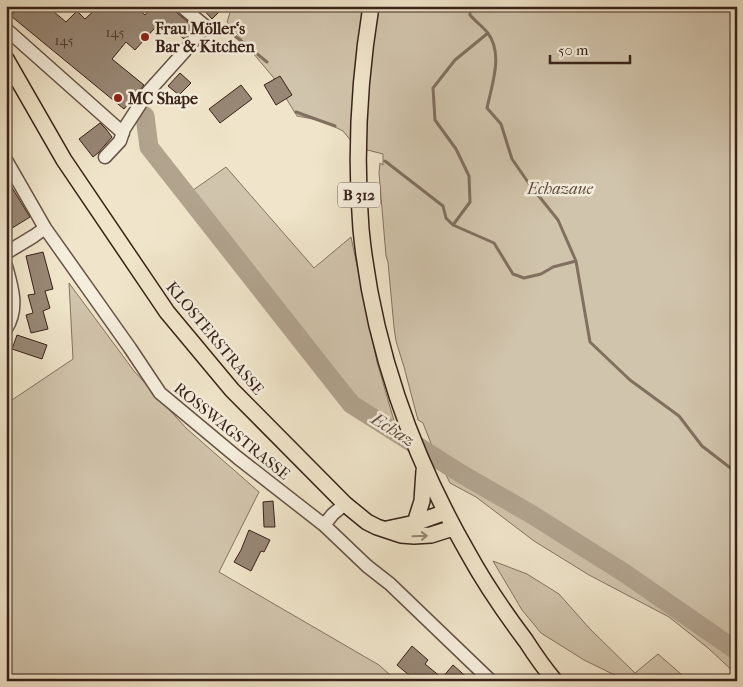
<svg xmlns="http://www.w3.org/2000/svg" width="743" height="687" font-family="'IM FELL French Canon',serif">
<rect width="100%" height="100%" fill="#f0e5ca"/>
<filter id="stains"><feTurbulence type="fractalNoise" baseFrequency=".004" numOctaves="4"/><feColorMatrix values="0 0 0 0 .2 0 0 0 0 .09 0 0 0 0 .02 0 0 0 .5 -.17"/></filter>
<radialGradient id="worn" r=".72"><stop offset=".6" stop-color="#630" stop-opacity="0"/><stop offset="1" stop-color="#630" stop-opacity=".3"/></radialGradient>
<path fill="#d1c4ac" stroke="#847362" d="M 232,6 L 737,6 L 737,675 L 708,648 L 669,617 L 589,575 L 534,541 L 476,497 L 450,483 L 432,446 L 423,423 L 418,420 L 404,367 L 396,341 L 394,327 L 388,262 L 386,256 L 379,173 L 380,163 L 383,165 L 383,154 L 356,147 L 343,131 L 323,121 L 297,116 L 273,77 L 227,22 Z
M 226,167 L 314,268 L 351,237 L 377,362 L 395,424 L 367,409 L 189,193 Z
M 69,283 L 134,371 L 186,428 L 259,492 L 219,572 L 379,665 L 397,681 L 6,681 L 6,404 L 73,359 Z
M 493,561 L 527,574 L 559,594 L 591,630 L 635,673 L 658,654 L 689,681 L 627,681 L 584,660 L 541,633 L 522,610 Z"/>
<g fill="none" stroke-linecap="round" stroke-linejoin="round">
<path stroke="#816f5f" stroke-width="3" d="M 470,6 L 470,15 C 475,21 482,26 487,32 C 504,53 492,84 487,108 L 501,124 L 512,159 L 530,185 L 558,220 L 576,261 L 590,342 L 630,380 L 679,416 L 702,446 L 737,473
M 235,36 L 267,62
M 296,112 L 335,126
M 385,161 L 443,206 L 446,218 L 453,225 L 494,243 L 513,274 L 524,278 L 541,274 L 553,267 L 576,261
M 453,225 L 470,202 L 469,176 L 456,149 L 435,120 L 433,88 L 455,60 L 488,33"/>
<path stroke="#b1a38e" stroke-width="19" d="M 145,116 L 149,147 L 351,404 L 463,475 L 531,514 L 626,574 L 737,651"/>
</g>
<path fill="#988775" stroke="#382219" d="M 19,6 L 47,6 L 66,22 L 77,11 L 85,19 L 99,6 L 135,6 L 145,15 L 152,6 L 161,6 L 169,12 L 173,9 L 176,12 L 194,27 L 184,39 L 162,20 L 135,50 L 126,42 L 112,59 L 144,85 L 124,109 L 11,16 Z
M 200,6 L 214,6 L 219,12 L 212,19 Z
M 180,73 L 191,83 L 179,95 L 168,86 Z
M 280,76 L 292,95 L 276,105 L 264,85 Z
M 241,85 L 252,99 L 220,123 L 209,109 Z
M 100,123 L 106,129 L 112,137 L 98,153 L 93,157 L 79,139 Z
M 6,178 L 30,217 L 9,230 L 6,225 Z
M 43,252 L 53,289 L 45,291 L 50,308 L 43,311 L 48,329 L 31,333 L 26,315 L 33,313 L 28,295 L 35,294 L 26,256 Z
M 17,335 L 47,345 L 42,359 L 12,349 Z
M 273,501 L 275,527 L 264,527 L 263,502 Z
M 249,530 L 270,540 L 264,552 L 261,551 L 251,571 L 234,562 L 241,550 Z
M 412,646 L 428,660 L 425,664 L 442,678 L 453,665 L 471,681 L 416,681 L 397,665 Z"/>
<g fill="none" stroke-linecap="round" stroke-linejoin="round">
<defs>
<path id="minor" d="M 6,29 L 123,133
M 105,157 L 120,141 L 124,129 L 148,92 L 184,52 L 205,26 L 181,6
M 6,160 L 45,228 L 130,348 L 160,393 L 238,458 L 324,525 L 367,566 L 390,584 L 491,681
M 6,253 L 34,236 L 45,228
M 6,266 C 12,287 19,309 6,329
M 324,525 L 333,514 L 345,504"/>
<path id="major" d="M 371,6 C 359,80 355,155 361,229 C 372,343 411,454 468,553 C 485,584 505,613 526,641 C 535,655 544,668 555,681
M 6,59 L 64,160 L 167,312 L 232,390 L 345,504 L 367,522 L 377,527 L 401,535 L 414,536 L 431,535 L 453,528
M 415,523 L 422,501 L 424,471
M 387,529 L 415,523 L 446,512"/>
</defs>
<use href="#minor" stroke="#665345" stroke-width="15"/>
<use href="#major" stroke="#382219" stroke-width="18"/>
<use href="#minor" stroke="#f5eedd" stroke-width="12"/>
<use href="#major" stroke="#f0e5ca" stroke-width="15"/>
</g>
<defs><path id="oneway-shaft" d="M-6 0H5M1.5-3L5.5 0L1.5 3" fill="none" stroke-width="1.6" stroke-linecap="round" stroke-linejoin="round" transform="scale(1.25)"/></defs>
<use stroke="#948472" href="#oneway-shaft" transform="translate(420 536) rotate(-2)"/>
<g fill="#8f2418" stroke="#f5eedd" stroke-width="2">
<circle cx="145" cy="37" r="5"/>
<circle cx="118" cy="98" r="5"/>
</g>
<g text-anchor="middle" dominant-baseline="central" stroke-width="5" stroke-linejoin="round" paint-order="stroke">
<g font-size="14" fill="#503b30">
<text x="115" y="32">145</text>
<text x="64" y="40">145</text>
</g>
<rect fill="#f5eedd" stroke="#715f54" stroke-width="1" x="338" y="182.5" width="42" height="25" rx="4"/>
<g font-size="15" font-weight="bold" fill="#382219">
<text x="359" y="195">B 312</text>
</g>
<g font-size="16" font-weight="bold" fill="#382219" stroke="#f5eedd" text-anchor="start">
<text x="155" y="28">Frau Möller‘s<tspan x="155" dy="18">Bar &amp; Kitchen</tspan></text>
<text x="128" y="98">MC Shape</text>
</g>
<g font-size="16" font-style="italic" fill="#5e4a3e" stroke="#f5eedd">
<text x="560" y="188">Echazaue</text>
</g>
<g font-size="16" fill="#382219" stroke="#f5eedd">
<text transform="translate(215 338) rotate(50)">KLOSTERSTRASSE</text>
<text transform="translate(232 431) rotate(39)">ROSSWAGSTRASSE</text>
</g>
<g font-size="18" font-style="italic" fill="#624f42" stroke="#f5eedd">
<text transform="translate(393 430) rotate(32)">Echaz</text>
</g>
</g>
<rect width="743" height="687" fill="none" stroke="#f0e5ca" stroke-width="25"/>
<rect x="8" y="8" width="728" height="672" fill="none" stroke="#382219" stroke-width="2.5"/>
<rect x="12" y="12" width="718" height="662" fill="none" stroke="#382219"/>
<path d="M550 55v8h80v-8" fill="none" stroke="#382219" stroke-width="2.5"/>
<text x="558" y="55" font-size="15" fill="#382219" stroke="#f5eedd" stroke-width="4" paint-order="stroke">50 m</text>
<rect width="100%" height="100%" filter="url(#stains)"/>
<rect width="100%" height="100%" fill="url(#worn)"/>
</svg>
